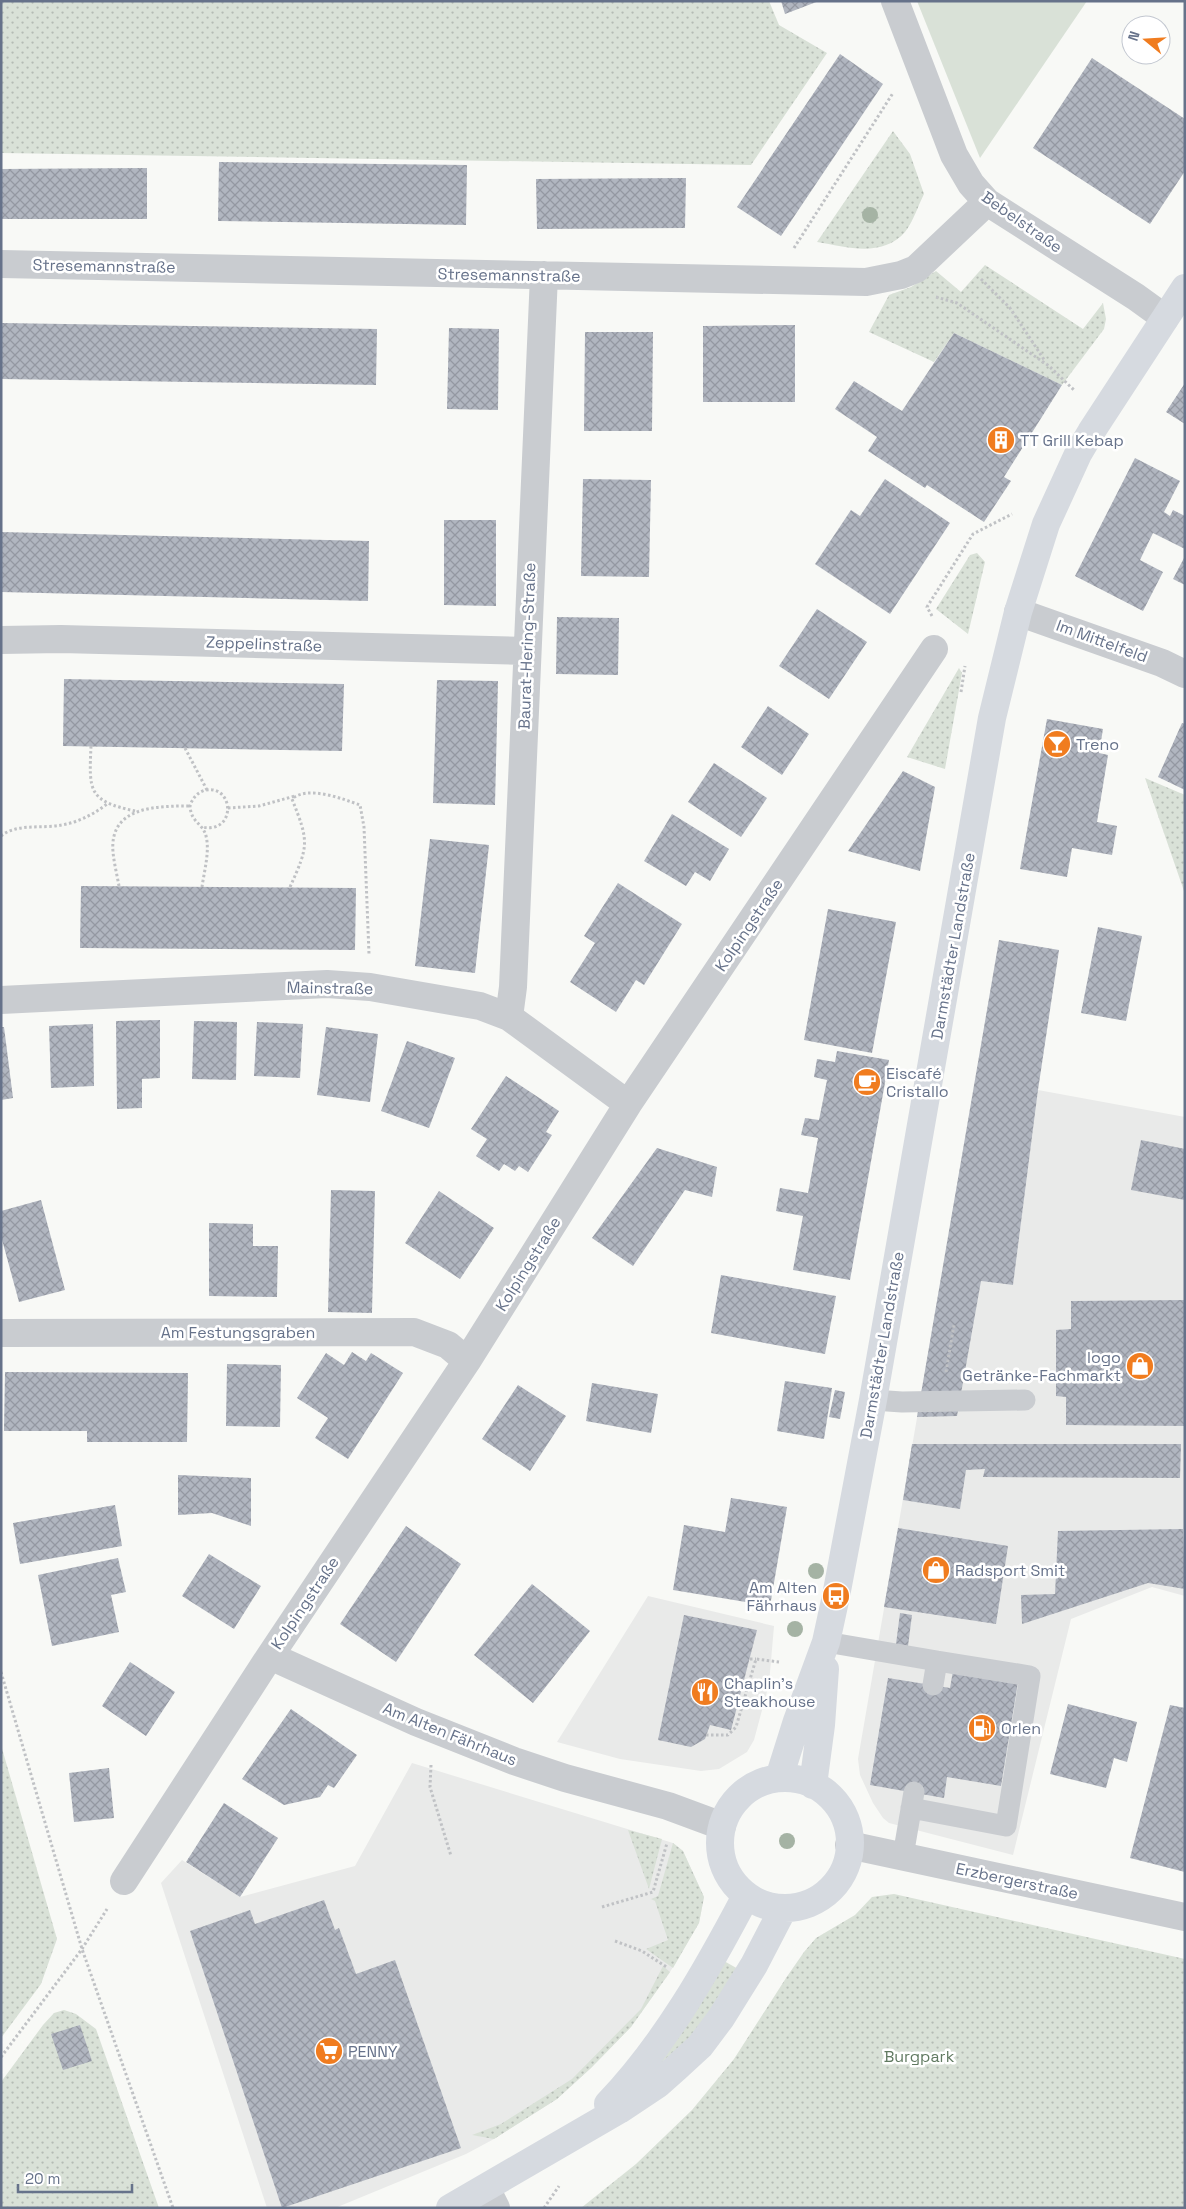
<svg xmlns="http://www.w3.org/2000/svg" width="1186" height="2209" font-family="'Space Grotesk',sans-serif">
<defs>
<pattern id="green-dots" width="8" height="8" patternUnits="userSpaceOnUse" patternTransform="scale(1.25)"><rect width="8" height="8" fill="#d9e1d7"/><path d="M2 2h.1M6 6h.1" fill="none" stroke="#b4bbb4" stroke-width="1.8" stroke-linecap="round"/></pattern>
<pattern id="building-cross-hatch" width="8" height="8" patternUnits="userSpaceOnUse" patternTransform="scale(1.25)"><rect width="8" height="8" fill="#b1b6c0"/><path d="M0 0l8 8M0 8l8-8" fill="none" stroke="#9498a2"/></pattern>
</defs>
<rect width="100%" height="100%" fill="#f8f9f6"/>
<path fill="#e9eae9" d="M 1038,1090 L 1185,1117 L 1185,1596 L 1152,1587 L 1071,1619 L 1013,1855 L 889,1823 L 883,1818 L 873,1803 L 860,1775 L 858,1759 L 941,1279 L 981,1281 L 1013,1285 Z
M 648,1596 L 774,1626 L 769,1684 L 754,1740 L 747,1752 L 719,1769 L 701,1771 L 620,1759 L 557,1742 Z
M 412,1763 L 673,1843 L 683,1851 L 704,1897 L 699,1923 L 670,1972 L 631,2027 L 591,2068 L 557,2099 L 494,2139 L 466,2154 L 335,2208 L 267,2208 L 161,1883 L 182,1860 L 240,1897 L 355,1866 Z"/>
<path fill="url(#green-dots)" d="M 1,1 L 769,1 L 779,25 L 827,53 L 751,165 L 1,153 Z
M 893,131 L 910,154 L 924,194 C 918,206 913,222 905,232 C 882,258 847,247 817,242 Z
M 985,265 L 1083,329 L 1103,303 L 1106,319 L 1104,329 L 1062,385 L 954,333 L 934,362 L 869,332 L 889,295 L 911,287 L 936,271 L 961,292 Z
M 977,553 L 985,562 L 968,634 L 936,609 L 970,555 Z
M 959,668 L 962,673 L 945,769 L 907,757 Z
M 1145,778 L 1185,795 L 1185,894 Z
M 1,1745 L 57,1939 L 41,1984 L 1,2038 Z
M 628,1830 L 662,1839 L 649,1889 Z
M 673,1843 L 683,1851 L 704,1897 L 699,1923 L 673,1968 L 646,1949 L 668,1940 L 655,1901 L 651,1899 L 658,1896 Z
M 894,1894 L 1185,1959 L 1185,2208 L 581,2208 L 636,2164 L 692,2110 L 734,2059 L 786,1978 L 804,1952 L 816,1938 L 855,1915 L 872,1897 Z
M 724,1961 L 740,1970 L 699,2030 L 653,2070 Z
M 663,1966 L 670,1972 L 631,2027 L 591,2068 L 557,2099 L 494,2139 L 472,2135 L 501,2124 L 572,2079 L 641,2009 Z
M 64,2010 L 76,2014 L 96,2029 L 159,2208 L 1,2208 L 1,2082 L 43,2025 L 54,2013 Z"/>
<path fill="#d9e1d7" d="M 917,1 L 1087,1 L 980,158 Z"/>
<path fill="url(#building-cross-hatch)" d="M 781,1 L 819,1 L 785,14 Z
M 840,54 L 883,84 L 781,236 L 737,207 Z
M 1092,58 L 1185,119 L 1185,171 L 1150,224 L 1033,148 Z
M 219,162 L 467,165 L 466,225 L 218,221 Z
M 147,168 L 147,219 L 1,219 L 1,169 Z
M 686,178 L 685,228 L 537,229 L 536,179 Z
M 2,323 L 377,329 L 376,385 L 1,379 Z
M 795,325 L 795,402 L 703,402 L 703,326 Z
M 449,328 L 499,329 L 498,410 L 447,409 Z
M 585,332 L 653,332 L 652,431 L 584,431 Z
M 954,333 L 1062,385 L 1004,477 L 1011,481 L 984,522 L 927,485 L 925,488 L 868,451 L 877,437 L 835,409 L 854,381 L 902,411 Z
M 1185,383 L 1185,424 L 1166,412 Z
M 1135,458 L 1180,481 L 1164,512 L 1170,516 L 1173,510 L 1185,516 L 1185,549 L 1153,533 L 1140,560 L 1163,572 L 1143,611 L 1075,576 Z
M 583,479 L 651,480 L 649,577 L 581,576 Z
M 885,479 L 950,523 L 890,614 L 815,564 L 851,510 L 860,516 Z
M 444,520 L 496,520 L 496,606 L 444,605 Z
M 1,532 L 369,541 L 368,601 L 1,592 Z
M 1185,556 L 1185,585 L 1173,579 Z
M 817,609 L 867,642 L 829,699 L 779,666 Z
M 557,617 L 619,618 L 618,675 L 556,674 Z
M 64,679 L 344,684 L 342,751 L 63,746 Z
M 437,680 L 498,681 L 495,805 L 433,803 Z
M 768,706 L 809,734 L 782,775 L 741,747 Z
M 1047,719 L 1103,729 L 1099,753 L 1108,755 L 1097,822 L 1117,826 L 1112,855 L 1072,848 L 1067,877 L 1020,869 Z
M 1182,723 L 1185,724 L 1185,790 L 1158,777 Z
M 714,763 L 767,798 L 741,837 L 688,802 Z
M 903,771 L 935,787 L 920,871 L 848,851 Z
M 672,814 L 729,849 L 710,881 L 695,872 L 686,886 L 644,861 Z
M 430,839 L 489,845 L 475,973 L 415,966 Z
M 618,883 L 682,924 L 644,985 L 636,980 L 616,1012 L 570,982 L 595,943 L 584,936 Z
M 81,886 L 356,888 L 355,950 L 80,948 Z
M 828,909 L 896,922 L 872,1053 L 804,1040 Z
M 1098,927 L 1142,936 L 1126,1021 L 1081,1013 Z
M 999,940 L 1059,950 L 1038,1090 L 1013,1285 L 981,1281 L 957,1416 L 917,1417 Z
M 160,1020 L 160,1078 L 142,1079 L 142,1108 L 117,1109 L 116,1021 Z
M 194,1021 L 237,1022 L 236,1080 L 192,1079 Z
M 257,1022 L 303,1024 L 300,1078 L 254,1076 Z
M 93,1024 L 94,1086 L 51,1088 L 49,1026 Z
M 1,1027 L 4,1027 L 13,1098 L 1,1100 Z
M 326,1027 L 378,1034 L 370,1102 L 317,1095 Z
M 407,1041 L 455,1058 L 429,1128 L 381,1111 Z
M 837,1051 L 889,1060 L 850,1280 L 793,1270 L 803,1216 L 776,1211 L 780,1188 L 808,1193 L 818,1138 L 801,1135 L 805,1118 L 819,1120 L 827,1080 L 814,1077 L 817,1059 L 835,1062 Z
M 506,1076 L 559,1111 L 546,1132 L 552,1135 L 528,1172 L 519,1166 L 515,1171 L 504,1164 L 499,1171 L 476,1156 L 487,1139 L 471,1129 Z
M 1141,1140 L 1185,1149 L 1185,1200 L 1131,1190 Z
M 657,1148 L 717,1167 L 712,1197 L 685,1190 L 633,1266 L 592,1238 Z
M 331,1190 L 375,1191 L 372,1313 L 328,1312 Z
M 439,1191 L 494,1228 L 460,1279 L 405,1243 Z
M 41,1200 L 65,1290 L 19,1302 L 1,1236 L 1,1211 Z
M 209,1223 L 253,1224 L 253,1246 L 278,1246 L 277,1297 L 209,1296 Z
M 721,1275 L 836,1296 L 825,1354 L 711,1333 Z
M 1185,1300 L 1185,1426 L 1066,1425 L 1066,1397 L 1056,1396 L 1056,1330 L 1071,1329 L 1071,1301 Z
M 352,1352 L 366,1361 L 371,1353 L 403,1373 L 348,1459 L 315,1438 L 328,1418 L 297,1398 L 326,1353 L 344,1365 Z
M 227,1364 L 281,1365 L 280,1427 L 226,1426 Z
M 5,1372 L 188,1373 L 187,1442 L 87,1442 L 87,1431 L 4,1431 Z
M 785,1381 L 832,1388 L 824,1439 L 777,1431 Z
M 592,1383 L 658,1394 L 651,1433 L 586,1421 Z
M 518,1385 L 566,1416 L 530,1471 L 482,1439 Z
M 835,1390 L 845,1392 L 840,1419 L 829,1417 Z
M 912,1444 L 1181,1444 L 1180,1478 L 983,1477 L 985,1469 L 966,1470 L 960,1509 L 903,1500 Z
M 178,1475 L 251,1478 L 251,1526 L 212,1513 L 178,1515 Z
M 731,1498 L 787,1507 L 770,1606 L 673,1590 L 684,1525 L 725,1532 Z
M 115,1505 L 122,1546 L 20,1564 L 13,1523 Z
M 406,1526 L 461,1564 L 396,1662 L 340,1624 Z
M 898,1528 L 1008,1546 L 996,1624 L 884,1607 Z
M 1183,1529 L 1185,1589 L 1148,1583 L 1022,1624 L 1021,1595 L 1055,1594 L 1058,1531 Z
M 209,1554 L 261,1586 L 234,1629 L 182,1596 Z
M 118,1558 L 126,1592 L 111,1595 L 119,1632 L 52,1646 L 38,1575 Z
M 532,1584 L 590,1631 L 533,1703 L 474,1655 Z
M 900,1613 L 912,1615 L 908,1646 L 896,1644 Z
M 684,1615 L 757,1630 L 731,1730 L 710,1725 L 705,1739 L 691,1747 L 658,1740 Z
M 130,1662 L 175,1692 L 146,1736 L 102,1706 Z
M 953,1671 L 1018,1682 L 1001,1786 L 947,1777 L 944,1798 L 870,1785 L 888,1678 L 950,1688 Z
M 1068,1704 L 1137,1722 L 1127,1762 L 1114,1758 L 1106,1788 L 1050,1774 Z
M 1170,1705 L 1185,1708 L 1185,1872 L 1130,1858 Z
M 291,1709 L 357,1755 L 334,1788 L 328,1785 L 320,1797 L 284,1805 L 242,1779 Z
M 109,1768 L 114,1818 L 74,1822 L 69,1773 Z
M 224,1803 L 278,1838 L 240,1897 L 186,1862 Z
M 324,1900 L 335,1930 L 339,1928 L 356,1974 L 395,1960 L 461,2148 L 282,2208 L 190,1931 L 250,1910 L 255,1924 Z
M 80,2025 L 92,2061 L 63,2070 L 51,2034 Z"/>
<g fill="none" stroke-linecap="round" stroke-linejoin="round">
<path stroke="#c0c2c5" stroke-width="3" stroke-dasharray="2.5 2.5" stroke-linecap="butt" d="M 794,248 L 893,93
M 981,279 L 1010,308 L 1045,361
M 936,297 L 957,303 L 1049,366 L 1075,391
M 932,616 L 927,607 L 973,534 L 1012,514
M 961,692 L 965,666
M 91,746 C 89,791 88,801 135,811
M 185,748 L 207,790
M 228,808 L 259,806 L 295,796
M 1,836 C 17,823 42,829 62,825 C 79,822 94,814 107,804
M 119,886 C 117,875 114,863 113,852 C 109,806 157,806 190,806
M 202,887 C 204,872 210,851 206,836 C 203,823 191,823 190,806 C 192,799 197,792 206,790 C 234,785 237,834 202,827
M 290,887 C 309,845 309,842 292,799 C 308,785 343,799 360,805 L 364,827 L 369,954
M 946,1372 L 954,1325
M 750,1659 L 756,1659
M 1,1672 L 82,1949 L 173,2208
M 706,1735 L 728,1735 L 736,1727 L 756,1659 L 779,1662
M 431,1765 L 430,1787 L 451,1856
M 602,1907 L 653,1892 L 667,1843
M 615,1941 L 642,1951 L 668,1968
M 1,2057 L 82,1949 L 107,1909
M 544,2208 L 559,2186"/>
<path stroke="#c9ccd0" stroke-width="21" d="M 873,1400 L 902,1402 L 1025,1400
M 826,1642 L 937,1661 L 933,1685
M 911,1808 L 1006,1826 L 1030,1676 L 937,1661
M 903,1856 L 914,1792"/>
<path stroke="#c9ccd0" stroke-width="28" d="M 895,1 L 954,155 L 971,184 L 987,202 L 1136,297 L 1165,318
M 1,264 L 866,282 L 901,275 L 916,269 L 987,202
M 1018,612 L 1162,663 L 1185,674
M 1,640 L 61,639 L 527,651
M 1,1000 L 327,984 L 370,987 L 480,1006 L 509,1017 L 628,1104
M 509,1017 L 513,987 L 544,275
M 1,1333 L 414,1332 L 448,1345 L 467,1361
M 270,1656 L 416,1722 L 514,1761 L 565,1778 L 668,1806 L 722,1826
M 849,1845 L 1185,1917
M 124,1881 L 270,1656 L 467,1361 L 628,1104 L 934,649
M 486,2188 L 496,2208"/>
<path stroke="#d6dae0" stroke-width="28" d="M 779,1778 L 797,1721 L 826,1642 L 836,1596 L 873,1400 L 992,718 L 1018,612 L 1046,524 L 1078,454 L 1091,432 L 1185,288
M720 1843a65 65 0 1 1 130 0a65 65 0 1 1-130 0Z
M 813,1785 L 821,1725 L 825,1669
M 608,2104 C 666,2043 707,1970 746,1896
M 450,2208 L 619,2110 L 658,2084 L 676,2068 L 700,2046 L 721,2018 L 754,1965 L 783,1909"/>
</g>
<g fill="#a5b3a4">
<circle cx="870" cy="215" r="8"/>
<circle cx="816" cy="1571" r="8"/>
<circle cx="795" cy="1629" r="8"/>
<circle cx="787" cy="1841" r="8"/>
</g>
<defs>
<symbol id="building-disc" viewBox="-11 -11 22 22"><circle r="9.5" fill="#f07c1f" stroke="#fff"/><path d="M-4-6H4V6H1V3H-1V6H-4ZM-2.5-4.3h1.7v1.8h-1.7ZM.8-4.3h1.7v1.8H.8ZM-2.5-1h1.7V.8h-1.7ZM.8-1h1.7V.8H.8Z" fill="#fff"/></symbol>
<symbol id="bar-disc" viewBox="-11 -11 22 22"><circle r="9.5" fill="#f07c1f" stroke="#fff"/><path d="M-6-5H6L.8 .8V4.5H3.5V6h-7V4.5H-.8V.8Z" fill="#fff"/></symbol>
<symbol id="cafe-disc" viewBox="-11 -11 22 22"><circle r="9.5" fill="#f07c1f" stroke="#fff"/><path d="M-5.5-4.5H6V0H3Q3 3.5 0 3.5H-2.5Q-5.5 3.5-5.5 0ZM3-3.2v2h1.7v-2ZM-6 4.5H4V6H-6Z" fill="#fff"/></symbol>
<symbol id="shop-disc" viewBox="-11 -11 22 22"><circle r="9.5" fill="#f07c1f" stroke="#fff"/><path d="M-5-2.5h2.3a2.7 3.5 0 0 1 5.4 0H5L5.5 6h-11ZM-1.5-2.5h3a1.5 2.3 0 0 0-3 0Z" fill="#fff"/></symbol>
<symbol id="bus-disc" viewBox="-11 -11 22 22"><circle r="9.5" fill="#f07c1f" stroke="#fff"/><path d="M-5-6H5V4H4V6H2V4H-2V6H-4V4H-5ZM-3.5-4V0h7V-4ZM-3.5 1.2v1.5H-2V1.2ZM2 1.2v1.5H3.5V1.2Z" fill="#fff"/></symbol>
<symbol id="restaurant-disc" viewBox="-11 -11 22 22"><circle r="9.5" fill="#f07c1f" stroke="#fff"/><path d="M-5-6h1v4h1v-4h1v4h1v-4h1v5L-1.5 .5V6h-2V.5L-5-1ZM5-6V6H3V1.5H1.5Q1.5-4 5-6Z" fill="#fff"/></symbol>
<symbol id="fuel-disc" viewBox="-11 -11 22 22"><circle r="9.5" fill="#f07c1f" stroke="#fff"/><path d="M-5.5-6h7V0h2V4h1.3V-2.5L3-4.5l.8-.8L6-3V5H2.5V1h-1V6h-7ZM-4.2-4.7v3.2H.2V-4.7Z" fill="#fff"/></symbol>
<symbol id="supermarket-disc" viewBox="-11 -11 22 22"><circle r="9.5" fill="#f07c1f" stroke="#fff"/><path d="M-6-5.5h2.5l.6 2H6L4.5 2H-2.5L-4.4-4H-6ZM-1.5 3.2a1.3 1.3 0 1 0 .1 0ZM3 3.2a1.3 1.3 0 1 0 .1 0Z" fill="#fff"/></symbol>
</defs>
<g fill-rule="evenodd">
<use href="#building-disc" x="985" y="424" width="32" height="32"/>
<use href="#bar-disc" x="1041" y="728" width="32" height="32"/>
<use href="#cafe-disc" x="851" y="1066" width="32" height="32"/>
<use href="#shop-disc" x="1124" y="1350" width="32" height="32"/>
<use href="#shop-disc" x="920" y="1554" width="32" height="32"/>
<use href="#bus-disc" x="820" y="1580" width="32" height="32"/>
<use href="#restaurant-disc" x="689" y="1676" width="32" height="32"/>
<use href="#fuel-disc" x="966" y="1712" width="32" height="32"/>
<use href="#supermarket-disc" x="313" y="2035" width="32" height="32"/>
</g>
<g text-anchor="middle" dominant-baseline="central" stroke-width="5" stroke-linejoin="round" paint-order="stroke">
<g font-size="16" fill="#66728a" stroke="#fff">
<text transform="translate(1022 222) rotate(35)">Bebelstraße</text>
<text transform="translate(104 266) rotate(1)">Stresemannstraße</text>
<text transform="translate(509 275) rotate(1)">Stresemannstraße</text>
<text transform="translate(1102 641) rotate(20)">Im Mittelfeld</text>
<text transform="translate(264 644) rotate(2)">Zeppelinstraße</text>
<text transform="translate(527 646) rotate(-88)">Baurat-Hering-Straße</text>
<text transform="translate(749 925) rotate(-56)">Kolpingstraße</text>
<text transform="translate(953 946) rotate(-80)">Darmstädter Landstraße</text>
<text transform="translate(330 988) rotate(1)">Mainstraße</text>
<text transform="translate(528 1264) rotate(-58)">Kolpingstraße</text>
<text x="238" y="1332">Am Festungsgraben</text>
<text transform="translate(882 1345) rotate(-80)">Darmstädter Landstraße</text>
<text transform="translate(305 1603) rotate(-56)">Kolpingstraße</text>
<text transform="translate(450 1734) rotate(22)">Am Alten Fährhaus</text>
<text transform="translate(1017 1881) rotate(12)">Erzbergerstraße</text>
</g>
<g font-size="16" fill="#66728a" stroke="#fff" text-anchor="start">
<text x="1020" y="440">TT Grill Kebap</text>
<text x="1076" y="744">Treno</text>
<text x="886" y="1073">Eiscafé<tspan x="886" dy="18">Cristallo</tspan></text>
<text x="1121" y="1357" text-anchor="end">logo<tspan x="1121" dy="18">Getränke-Fachmarkt</tspan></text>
<text x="955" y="1570">Radsport Smit</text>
<text x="817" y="1587" text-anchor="end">Am Alten<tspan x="817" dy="18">Fährhaus</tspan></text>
<text x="724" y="1683">Chaplin's<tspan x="724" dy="18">Steakhouse</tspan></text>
<text x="1001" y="1728">Orlen</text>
<text x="348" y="2051">PENNY</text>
</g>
<g font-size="16" fill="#617a61" stroke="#fff">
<text x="919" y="2056">Burgpark</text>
</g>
</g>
<rect width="1186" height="2209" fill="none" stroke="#66728a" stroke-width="5"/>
<g transform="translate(1146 40) rotate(288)"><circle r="24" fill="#ffffff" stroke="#c2c7d0"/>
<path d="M0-4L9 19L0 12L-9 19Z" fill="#f07c1f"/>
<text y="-8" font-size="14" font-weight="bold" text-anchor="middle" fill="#66728a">N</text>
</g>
<path d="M18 2184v8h114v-8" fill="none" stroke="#66728a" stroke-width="2.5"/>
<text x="25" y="2184" font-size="15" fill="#66728a" stroke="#ffffff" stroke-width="4" paint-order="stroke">20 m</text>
</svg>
